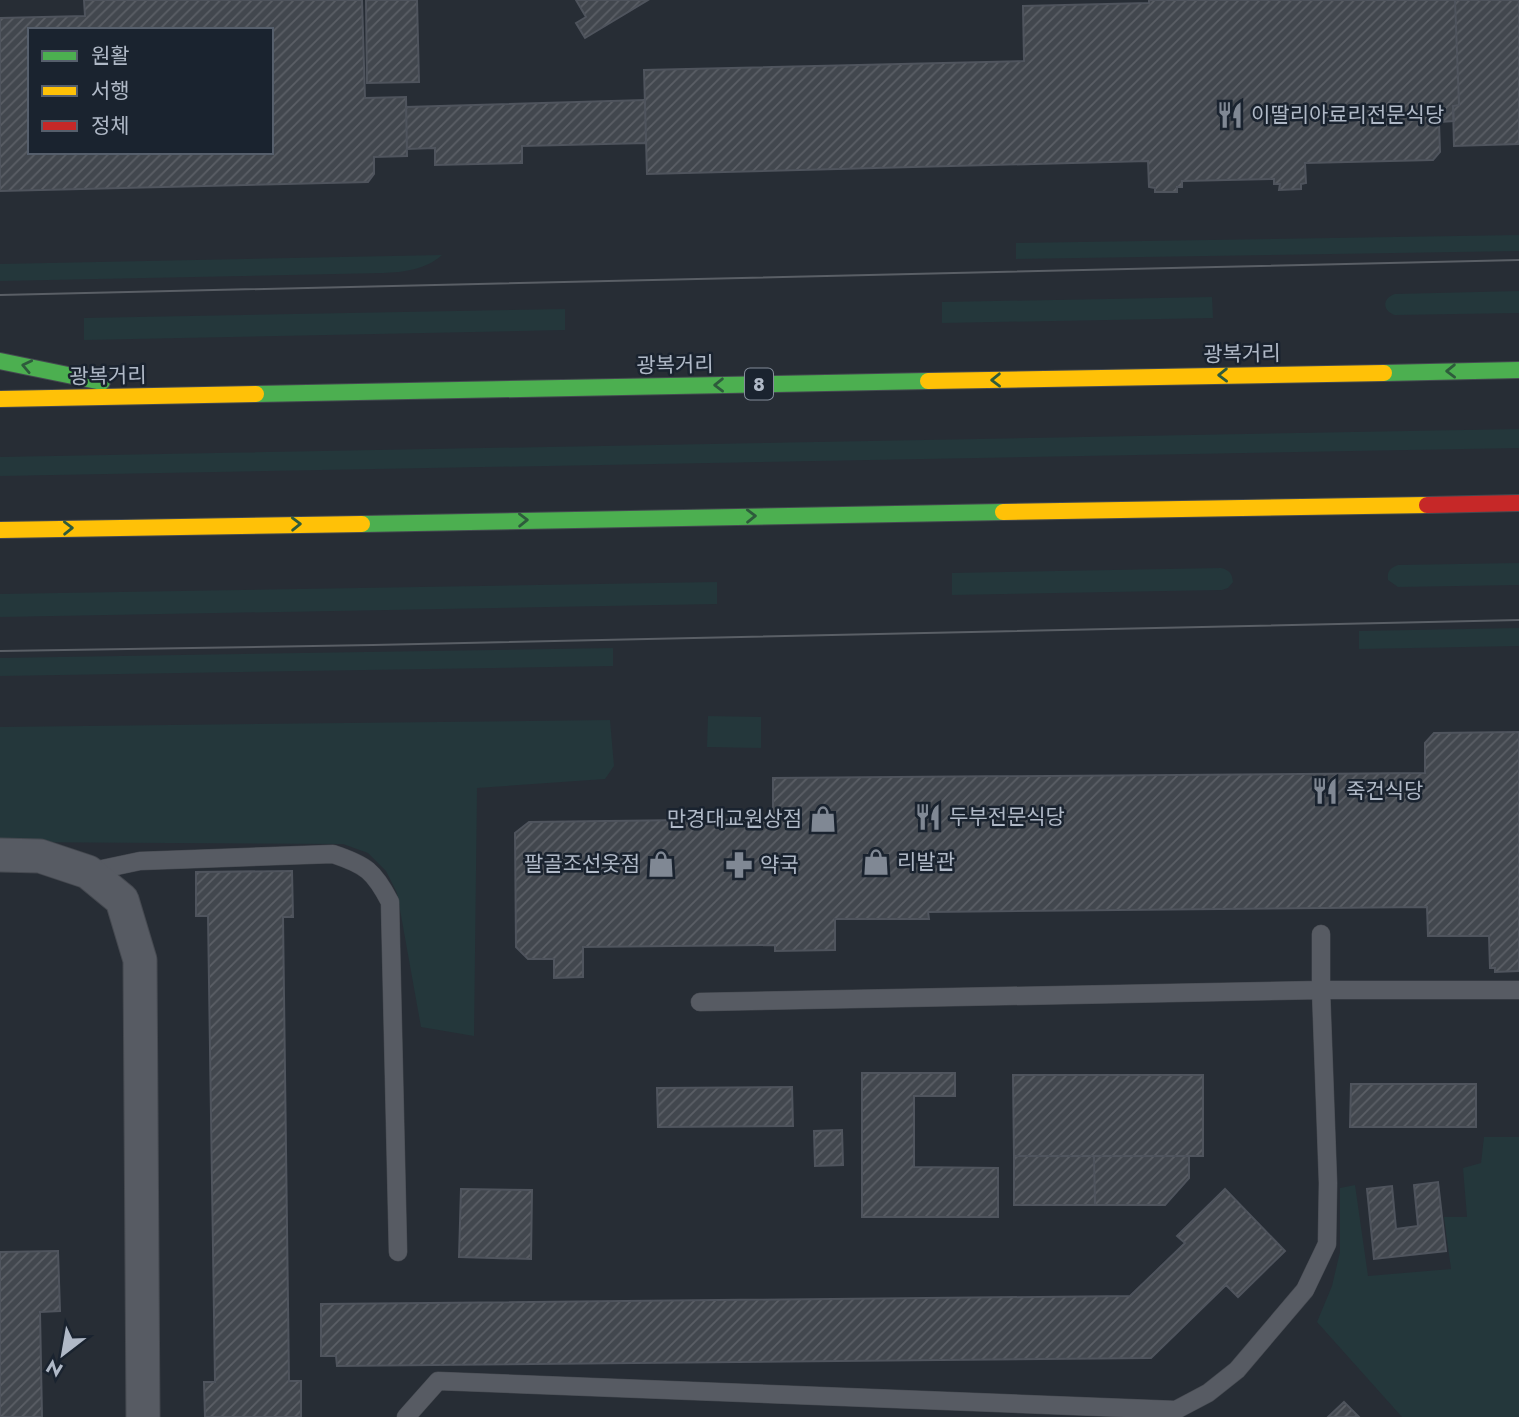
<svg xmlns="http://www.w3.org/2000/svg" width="1519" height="1417" font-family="Jost,'Noto Sans KR',sans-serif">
<defs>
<pattern id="building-hatch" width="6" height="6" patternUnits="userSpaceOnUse" patternTransform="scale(1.75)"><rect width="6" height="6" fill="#42474e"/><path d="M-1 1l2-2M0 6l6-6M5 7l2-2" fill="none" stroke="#5b5f66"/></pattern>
</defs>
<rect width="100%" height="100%" fill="#272d35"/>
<path fill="#24373b" d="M 1519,235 L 1519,251 L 1016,259 L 1016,243 Z
M 442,255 C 425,270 404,272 383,273 L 0,281 L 0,264 Z
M 1519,291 L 1519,313 L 1395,315 C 1382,311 1382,298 1395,294 Z
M 1212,297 L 1213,318 L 942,323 L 942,302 Z
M 565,309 L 565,330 L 84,340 L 84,318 Z
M 1519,429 L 1519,448 L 0,476 L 0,457 Z
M 1519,563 L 1519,585 L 1398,587 L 1388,580 C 1387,571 1390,568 1398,565 Z
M 1221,568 C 1230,570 1232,574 1233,582 L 1228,588 L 1222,590 L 952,595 L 952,573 Z
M 717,582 L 717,604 L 0,617 L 0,594 Z
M 1519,628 L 1519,646 L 1359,649 L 1359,631 Z
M 613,648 L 613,666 L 0,676 L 0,658 Z
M 708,716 L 761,717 L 761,748 L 707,747 Z
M 610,720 L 614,766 L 605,779 L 477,788 L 474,1036 L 421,1027 L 397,893 L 386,871 L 368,853 L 343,844 L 0,842 L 0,727 Z
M 1484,1137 L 1519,1137 L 1519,1417 L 1402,1417 L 1317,1322 L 1332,1286 L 1340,1252 L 1340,1188 L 1355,1185 L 1368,1276 L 1451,1269 L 1444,1217 L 1467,1217 L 1463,1168 L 1481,1163 Z"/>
<path fill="url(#building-hatch)" stroke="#4f545d" stroke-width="2" fill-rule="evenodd" d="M 84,0 L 362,0 L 365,98 L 406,97 L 407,156 L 374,157 L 374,174 L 368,182 L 0,191 L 0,18 L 85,16 ZM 30,30 L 271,30 L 271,152 L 30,152 Z
M 366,0 L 417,0 L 419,82 L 367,83 Z
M 576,0 L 648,0 L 585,38 L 576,23 L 586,17 Z
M 1149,0 L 1455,0 L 1459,105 L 1453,106 L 1454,121 L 1439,122 L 1440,152 L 1433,160 L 1305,163 L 1306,183 L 1301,184 L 1301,189 L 1279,190 L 1280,184 L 1274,184 L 1274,179 L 1182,181 L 1182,187 L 1177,187 L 1177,192 L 1155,192 L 1155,188 L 1149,187 L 1148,161 L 647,174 L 644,70 L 1024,61 L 1023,6 L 1149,3 Z
M 1455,0 L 1519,0 L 1519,144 L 1454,146 L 1453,106 L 1459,105 Z
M 645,100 L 646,143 L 522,146 L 522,163 L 435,165 L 435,148 L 407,149 L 406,107 Z
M 1519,732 L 1519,971 L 1495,972 L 1495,968 L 1490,968 L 1489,936 L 1428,936 L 1427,907 L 928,912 L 929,919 L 835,919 L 835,950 L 775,951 L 775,945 L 583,947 L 583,977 L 554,978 L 554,959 L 528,959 L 516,947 L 515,833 L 529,822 L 773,819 L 773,778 L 1425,773 L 1425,743 L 1434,733 Z
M 292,871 L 293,917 L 283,917 L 289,1381 L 301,1381 L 301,1417 L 205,1417 L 204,1382 L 215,1382 L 208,916 L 196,916 L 196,872 Z
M 862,1073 L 955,1073 L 955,1096 L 914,1096 L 914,1167 L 998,1168 L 998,1217 L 862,1217 Z
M 1013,1075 L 1203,1075 L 1203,1156 L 1014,1156 Z
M 1351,1084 L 1476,1084 L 1476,1127 L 1350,1127 Z
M 792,1087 L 793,1126 L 658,1127 L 657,1088 Z
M 842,1130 L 843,1165 L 815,1166 L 814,1131 Z
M 1014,1156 L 1094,1156 L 1095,1205 L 1014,1205 Z
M 1094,1156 L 1189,1156 L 1189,1178 L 1165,1205 L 1095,1205 Z
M 1438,1182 L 1446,1251 L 1374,1259 L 1367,1189 L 1392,1186 L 1396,1229 L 1418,1226 L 1414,1185 Z
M 461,1189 L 532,1190 L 531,1259 L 459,1257 Z
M 1225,1189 L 1285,1251 L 1238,1297 L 1226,1285 L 1151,1358 L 337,1366 L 336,1356 L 321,1356 L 321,1304 L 1130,1296 L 1185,1243 L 1177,1236 Z
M 58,1251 L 60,1311 L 40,1312 L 42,1417 L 0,1417 L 0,1252 Z
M 1344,1402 L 1359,1417 L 1328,1417 Z"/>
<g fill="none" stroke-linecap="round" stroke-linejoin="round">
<defs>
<path id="lane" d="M 88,872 L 140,861 L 333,854 C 366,865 374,871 390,902 L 398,1252
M 700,1002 L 1321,990 L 1519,990
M 406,1417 L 438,1381 L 1176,1410 L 1208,1393 L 1237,1370 L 1305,1290 L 1327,1244 L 1328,1183 L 1321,990 L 1321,934"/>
<path id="street" d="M 0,855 L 40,856 L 88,872 L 122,900 L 140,960 L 143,1417"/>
<path id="fast" d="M 0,361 L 102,382
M 1384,373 L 1519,370
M 256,394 L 928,381
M 362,524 L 1003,512"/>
<path id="slow" d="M 928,381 L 1384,373
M 0,399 L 256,394
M 1003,512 L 1427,505
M 0,530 L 362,524"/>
<path id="jam" d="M 1427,505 L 1519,503"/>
</defs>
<use href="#lane" stroke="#454950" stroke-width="19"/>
<use href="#street" stroke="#454950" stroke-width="35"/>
<use href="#fast" stroke="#444950" stroke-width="18"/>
<use href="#slow" stroke="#444950" stroke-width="18"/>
<use href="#jam" stroke="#444950" stroke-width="18"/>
<use href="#lane" stroke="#575b63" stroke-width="18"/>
<use href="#street" stroke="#575b63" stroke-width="33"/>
<use href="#fast" stroke="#4caf50" stroke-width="16"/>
<use href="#slow" stroke="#ffc107" stroke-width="16"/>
<use href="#jam" stroke="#c62828" stroke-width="16"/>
<path stroke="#5a5f66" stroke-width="2" d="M 0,295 L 1519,260
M 0,651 L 373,645 L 1519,620"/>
</g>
<defs><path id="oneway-chevron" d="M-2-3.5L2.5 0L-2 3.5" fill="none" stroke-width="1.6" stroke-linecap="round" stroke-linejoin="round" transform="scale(1.75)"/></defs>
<g stroke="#2e5b3c">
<use href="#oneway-chevron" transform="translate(27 366) rotate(-168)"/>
<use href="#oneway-chevron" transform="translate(1451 371) rotate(179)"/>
<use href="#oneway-chevron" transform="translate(1223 375) rotate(179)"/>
<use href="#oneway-chevron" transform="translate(996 380) rotate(179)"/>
<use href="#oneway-chevron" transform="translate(719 385) rotate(179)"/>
<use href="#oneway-chevron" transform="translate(751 516) rotate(-1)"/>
<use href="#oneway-chevron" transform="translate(523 520) rotate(-1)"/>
<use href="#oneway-chevron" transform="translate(296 524) rotate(-1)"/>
<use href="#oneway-chevron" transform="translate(68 528) rotate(-1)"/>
</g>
<defs>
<symbol id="restaurant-bare" viewBox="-9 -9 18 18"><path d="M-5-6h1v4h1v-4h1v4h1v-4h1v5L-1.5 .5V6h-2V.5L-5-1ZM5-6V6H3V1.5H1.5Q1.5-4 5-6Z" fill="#808894" stroke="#1a232f" stroke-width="2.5" paint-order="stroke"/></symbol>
<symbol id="shop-bare" viewBox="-9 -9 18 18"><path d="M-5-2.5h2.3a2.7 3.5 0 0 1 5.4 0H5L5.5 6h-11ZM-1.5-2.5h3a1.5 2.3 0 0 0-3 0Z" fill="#808894" stroke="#1a232f" stroke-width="2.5" paint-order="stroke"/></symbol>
<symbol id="pharmacy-bare" viewBox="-9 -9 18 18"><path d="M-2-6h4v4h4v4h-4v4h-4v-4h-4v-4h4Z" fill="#808894" stroke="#1a232f" stroke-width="2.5" paint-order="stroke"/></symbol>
</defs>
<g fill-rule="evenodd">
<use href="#restaurant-bare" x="1211" y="96" width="38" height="38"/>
<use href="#restaurant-bare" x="1306" y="772" width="38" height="38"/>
<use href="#restaurant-bare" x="909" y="798" width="38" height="38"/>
<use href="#shop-bare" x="804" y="800" width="38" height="38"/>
<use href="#shop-bare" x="857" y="843" width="38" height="38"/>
<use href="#shop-bare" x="642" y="845" width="38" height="38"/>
<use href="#pharmacy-bare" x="720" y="846" width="38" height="38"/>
</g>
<g text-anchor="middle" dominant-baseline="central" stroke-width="5" stroke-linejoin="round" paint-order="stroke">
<rect fill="#1a232f" stroke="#838c99" stroke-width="2" x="745" y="368.5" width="28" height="31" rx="5"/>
<g font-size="19" font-weight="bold" fill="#b0b9c7">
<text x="759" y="384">8</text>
</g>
<g font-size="21" fill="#b0b9c7" stroke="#1a232f" text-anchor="start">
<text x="1251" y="115">이딸리아료리전문식당</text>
<text x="1346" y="791">죽건식당</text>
<text x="949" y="817">두부전문식당</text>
<text x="802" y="819" text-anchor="end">만경대교원상점</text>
<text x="897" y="862">리발관</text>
<text x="640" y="864" text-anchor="end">팔골조선옷점</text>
<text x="760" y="865">약국</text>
</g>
<g font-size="21" fill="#b0b9c7" stroke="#1a232f">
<text transform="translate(1242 354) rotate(-1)">광복거리</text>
<text transform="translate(675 365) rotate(-1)">광복거리</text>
<text transform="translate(108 376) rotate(-1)">광복거리</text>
</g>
</g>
<rect x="28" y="28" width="245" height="126" fill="#1a232f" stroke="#565f6c" stroke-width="2"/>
<rect x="42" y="51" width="35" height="10" fill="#4caf50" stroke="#565f6c" stroke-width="2"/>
<text x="91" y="63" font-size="21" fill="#b0b9c7">원활</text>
<rect x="42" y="86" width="35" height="10" fill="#ffc107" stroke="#565f6c" stroke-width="2"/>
<text x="91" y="98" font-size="21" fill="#b0b9c7">서행</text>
<rect x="42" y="121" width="35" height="10" fill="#c62828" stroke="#565f6c" stroke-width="2"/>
<text x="91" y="133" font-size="21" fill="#b0b9c7">정체</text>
<g transform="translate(63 1354) rotate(211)" stroke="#1a232f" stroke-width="5" paint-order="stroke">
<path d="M0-5L12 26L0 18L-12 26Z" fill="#b0b9c7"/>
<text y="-10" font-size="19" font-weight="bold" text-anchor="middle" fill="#b0b9c7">N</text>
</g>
</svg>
